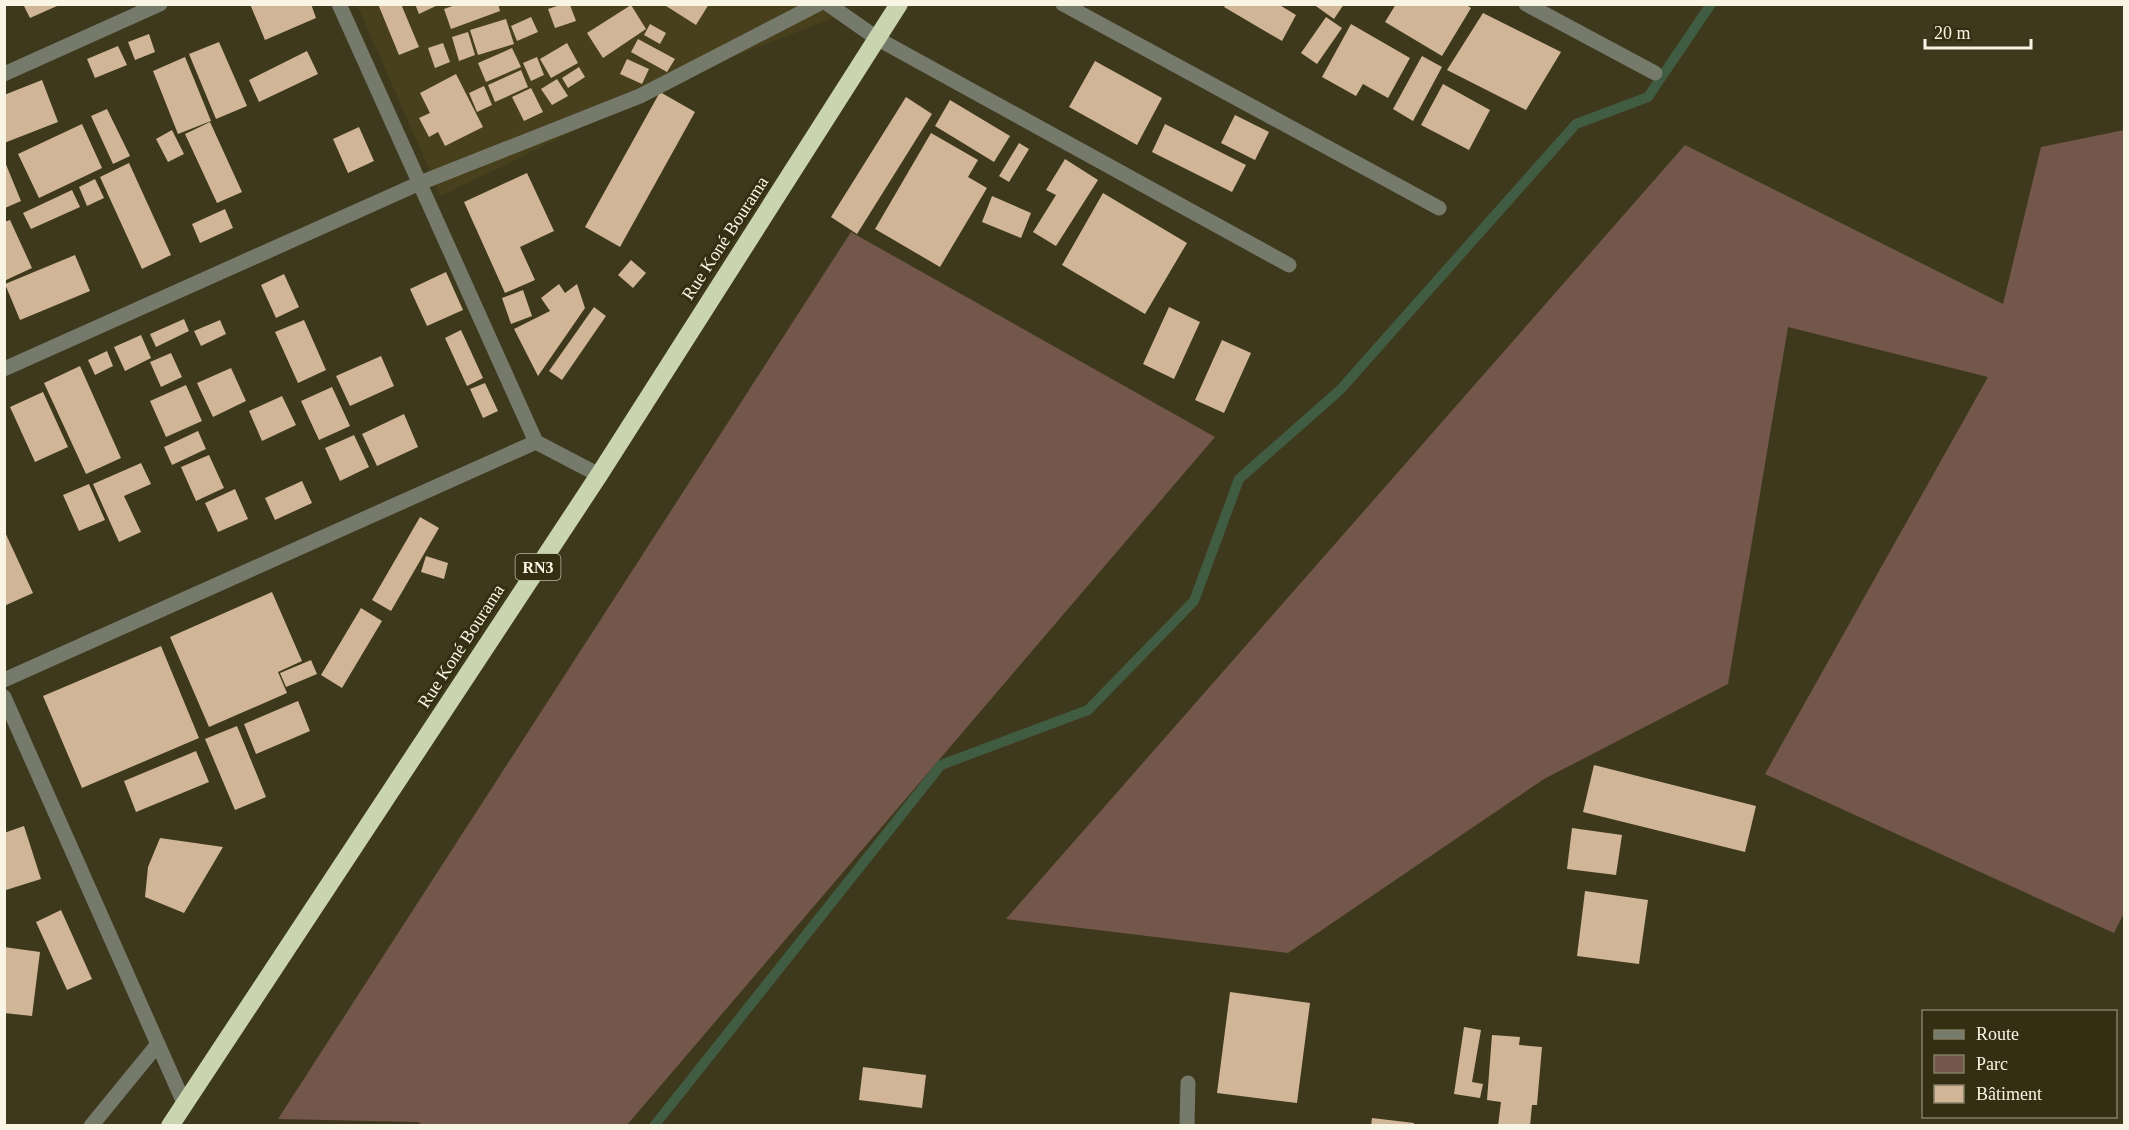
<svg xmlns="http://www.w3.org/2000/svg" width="2129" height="1130" font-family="'Times New Roman',serif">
<rect width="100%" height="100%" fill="#3e381c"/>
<path fill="#48401d" d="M 357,5 L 846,5 L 837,17 L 698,70 L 441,196 Z"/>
<path fill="#73574a" d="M 2124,130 L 2124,913 L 2114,933 L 1765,774 L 1988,377 L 1788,327 L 1728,684 L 1544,779 L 1288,953 L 1006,919 L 1685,145 L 2003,304 L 2041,147 Z
M 851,232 L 1215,437 L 627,1125 L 424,1126 L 418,1122 L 278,1119 Z"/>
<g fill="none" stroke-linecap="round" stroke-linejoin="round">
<path stroke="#405c42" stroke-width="10" d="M 654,1126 L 941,765 L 1088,710 L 1194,601 L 1239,479 L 1340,390 L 1576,124 L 1648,97 L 1711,4"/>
</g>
<path fill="#d0b696" d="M 23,4 L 56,4 L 57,6 L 30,18 Z
M 250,4 L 311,4 L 316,18 L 265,40 Z
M 378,4 L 401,4 L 419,47 L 399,55 Z
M 415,4 L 440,4 L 419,14 Z
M 458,4 L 498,4 L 500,11 L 451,29 L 444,9 Z
M 663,4 L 709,4 L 696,25 Z
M 1226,4 L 1278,4 L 1296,15 L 1282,41 L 1224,7 Z
M 1313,4 L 1344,4 L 1334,19 Z
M 1396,4 L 1465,4 L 1471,8 L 1442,56 L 1385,22 Z
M 560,5 L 570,5 L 576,21 L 555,28 L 548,9 Z
M 631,5 L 646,29 L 603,58 L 587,33 Z
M 1483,13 L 1561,52 L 1526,110 L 1447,70 Z
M 531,17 L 538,32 L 517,41 L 511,26 Z
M 1326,17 L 1342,28 L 1317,64 L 1301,53 Z
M 506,19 L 514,44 L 478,55 L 470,30 Z
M 650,24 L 666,33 L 660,44 L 644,35 Z
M 1351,24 L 1410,58 L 1388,98 L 1363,84 L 1356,96 L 1322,77 Z
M 468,32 L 475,55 L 459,61 L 452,37 Z
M 149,34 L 155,52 L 135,60 L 128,42 Z
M 638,39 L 675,59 L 667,72 L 631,52 Z
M 219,42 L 247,106 L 216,119 L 189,54 Z
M 443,43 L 450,62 L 435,68 L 428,48 Z
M 567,43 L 578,63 L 551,78 L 540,59 Z
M 118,46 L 127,65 L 95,78 L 87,59 Z
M 512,48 L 521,67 L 486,82 L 478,63 Z
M 307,51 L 318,74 L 259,102 L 249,80 Z
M 1422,56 L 1442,67 L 1413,121 L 1393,109 Z
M 185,57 L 211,121 L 178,134 L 153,71 Z
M 537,57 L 544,75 L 531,81 L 523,63 Z
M 627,59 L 649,69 L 642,84 L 620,74 Z
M 1095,61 L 1162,98 L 1137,145 L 1069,107 Z
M 579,67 L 585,77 L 568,88 L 562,78 Z
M 521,70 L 528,87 L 495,102 L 488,85 Z
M 456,74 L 483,127 L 445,146 L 438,132 L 429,137 L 419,118 L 430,113 L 420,93 Z
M 557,79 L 568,96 L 552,105 L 541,89 Z
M 42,80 L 58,122 L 4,143 L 4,95 Z
M 1443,84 L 1490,110 L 1469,150 L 1421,125 Z
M 484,86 L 492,105 L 477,112 L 469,93 Z
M 531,88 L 543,112 L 524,121 L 512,97 Z
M 660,92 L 695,112 L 620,247 L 585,227 Z
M 906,97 L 932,114 L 857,234 L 831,217 Z
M 950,100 L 1010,136 L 994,162 L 935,126 Z
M 107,109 L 130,156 L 113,164 L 91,116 Z
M 1235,115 L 1269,132 L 1255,160 L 1221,143 Z
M 210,122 L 242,192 L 217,203 L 185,134 Z
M 82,124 L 102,168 L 39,198 L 18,154 Z
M 1165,124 L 1246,165 L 1232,192 L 1152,152 Z
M 359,127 L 374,161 L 348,173 L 333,139 Z
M 172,130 L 184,154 L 168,162 L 156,139 Z
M 931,133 L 978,160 L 968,177 L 987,188 L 940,267 L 875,229 Z
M 1019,143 L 1029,149 L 1009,182 L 999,176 Z
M 1065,159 L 1098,180 L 1056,246 L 1033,232 L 1056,195 L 1046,190 Z
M 5,162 L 21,201 L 5,208 Z
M 129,163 L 171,255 L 142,269 L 100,177 Z
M 527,173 L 554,231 L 520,247 L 535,280 L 505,293 L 464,202 Z
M 95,179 L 104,198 L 87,206 L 79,187 Z
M 72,190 L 80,207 L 31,229 L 23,213 Z
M 1103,193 L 1187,243 L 1145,314 L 1062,265 Z
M 992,196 L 1031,213 L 1021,238 L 982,222 Z
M 225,209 L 233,228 L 200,243 L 192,224 Z
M 10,220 L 32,268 L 4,281 L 4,222 Z
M 75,255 L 90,291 L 20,320 L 5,284 Z
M 631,260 L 646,273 L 633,288 L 618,275 Z
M 446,272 L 463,310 L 427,326 L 410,289 Z
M 284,274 L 299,307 L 276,318 L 261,285 Z
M 559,284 L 565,293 L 577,284 L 585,308 L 538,376 L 514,329 L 550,311 L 541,298 Z
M 523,290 L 532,316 L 511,324 L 502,298 Z
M 594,307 L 606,316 L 562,380 L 549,371 Z
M 1169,307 L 1200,322 L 1174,379 L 1143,364 Z
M 184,319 L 189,331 L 156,347 L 150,334 Z
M 220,320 L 226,334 L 201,346 L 194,331 Z
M 304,320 L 326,370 L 298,383 L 275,332 Z
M 461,330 L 483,378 L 467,386 L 445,338 Z
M 141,335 L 151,358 L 125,371 L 114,347 Z
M 1222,340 L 1251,353 L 1224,413 L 1195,400 Z
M 107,351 L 113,366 L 95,375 L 88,360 Z
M 171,353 L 182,377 L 161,387 L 150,362 Z
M 381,356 L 394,386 L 350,406 L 336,376 Z
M 80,366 L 121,458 L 86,474 L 44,383 Z
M 231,368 L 246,401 L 213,417 L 197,383 Z
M 485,383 L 498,411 L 483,418 L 470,389 Z
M 186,385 L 202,421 L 166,437 L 150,401 Z
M 332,387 L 350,426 L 319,440 L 301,401 Z
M 43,392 L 68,447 L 35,462 L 10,407 Z
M 282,396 L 296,425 L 262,441 L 249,411 Z
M 404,414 L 418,447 L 377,466 L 362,434 Z
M 198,431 L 206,449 L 172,465 L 164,447 Z
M 354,435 L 369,467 L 340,481 L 325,448 Z
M 209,455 L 224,488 L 196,501 L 181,467 Z
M 141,463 L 151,484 L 124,496 L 141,532 L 119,542 L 93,484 Z
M 302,481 L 312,503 L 275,520 L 265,498 Z
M 89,484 L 105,520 L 79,531 L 63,495 Z
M 235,489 L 248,519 L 218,532 L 205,503 Z
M 420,517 L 439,528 L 391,611 L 372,600 Z
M 4,530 L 33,593 L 4,606 Z
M 426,556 L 448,563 L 444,579 L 421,572 Z
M 272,592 L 302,661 L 278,672 L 287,693 L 209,727 L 170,637 Z
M 361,608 L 382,621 L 342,688 L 321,675 Z
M 161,646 L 199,738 L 82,788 L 43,696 Z
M 311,660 L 317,674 L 286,687 L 280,673 Z
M 298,701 L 310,731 L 256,754 L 244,724 Z
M 237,726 L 266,797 L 235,810 L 205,739 Z
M 196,751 L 209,782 L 136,812 L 124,781 Z
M 1594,765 L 1756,806 L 1745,852 L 1583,812 Z
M 24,826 L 41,879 L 6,890 L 4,833 Z
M 1572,828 L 1622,835 L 1616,875 L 1567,869 Z
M 160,838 L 223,847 L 184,913 L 145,897 L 148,867 Z
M 1585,891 L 1648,900 L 1639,964 L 1577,956 Z
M 61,910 L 92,979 L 67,990 L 36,922 Z
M 4,947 L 40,952 L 32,1016 L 4,1013 Z
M 1230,992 L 1310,1003 L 1297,1103 L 1217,1093 Z
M 1464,1027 L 1481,1030 L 1472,1082 L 1483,1084 L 1480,1098 L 1454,1094 Z
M 1492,1035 L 1520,1037 L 1519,1045 L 1542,1047 L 1537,1105 L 1532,1105 L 1530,1126 L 1498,1126 L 1501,1102 L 1487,1100 Z
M 863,1067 L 926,1075 L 922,1108 L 859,1100 Z
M 1372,1118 L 1414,1123 L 1414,1126 L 1371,1126 Z"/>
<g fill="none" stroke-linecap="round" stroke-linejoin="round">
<path stroke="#757a6b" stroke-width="15" d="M 339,4 L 536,442 L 599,475
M 828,4 L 878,39 L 1289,265
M 1063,4 L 1439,208
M 1526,4 L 1655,73
M 4,74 L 160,4
M 4,369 L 420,183 L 640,96 L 818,4
M 4,680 L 536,442
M 4,697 L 184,1103
M 91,1126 L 158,1044
M 1187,1126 L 1188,1083"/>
<path stroke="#cad5af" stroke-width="18" d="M 170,1126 L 599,475 L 899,4"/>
</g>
<g text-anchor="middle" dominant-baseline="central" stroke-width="6" stroke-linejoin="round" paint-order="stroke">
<rect fill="#342e12" stroke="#bdb9a5" stroke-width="1.5" x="515.5" y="554" width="45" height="26" rx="4.5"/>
<g font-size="16" font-weight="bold" fill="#f8f5e4">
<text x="538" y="567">RN3</text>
</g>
<g font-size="18" fill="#f8f5e4" stroke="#342e12">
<text transform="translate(725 238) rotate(-57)">Rue Koné Bourama</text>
<text transform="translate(461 646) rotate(-57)">Rue Koné Bourama</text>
</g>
</g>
<rect width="2129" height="1130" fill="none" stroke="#f8f5e4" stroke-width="12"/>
<rect x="1922" y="1010" width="195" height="108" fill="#342e12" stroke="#827e66" stroke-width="1.5"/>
<rect x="1934" y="1030" width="30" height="9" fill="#757a6b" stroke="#827e66" stroke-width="1.5"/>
<text x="1976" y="1040" font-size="18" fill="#f8f5e4">Route</text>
<rect x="1934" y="1055" width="30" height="18" fill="#73574a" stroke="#827e66" stroke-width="1.5"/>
<text x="1976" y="1070" font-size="18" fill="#f8f5e4">Parc</text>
<rect x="1934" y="1085" width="30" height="18" fill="#d0b696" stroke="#827e66" stroke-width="1.5"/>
<text x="1976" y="1100" font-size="18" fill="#f8f5e4">Bâtiment</text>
<path d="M1925 39v9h106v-9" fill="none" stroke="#f8f5e4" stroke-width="3"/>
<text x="1934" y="39" font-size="18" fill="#f8f5e4" stroke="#342e12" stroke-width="4.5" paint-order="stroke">20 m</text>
</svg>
